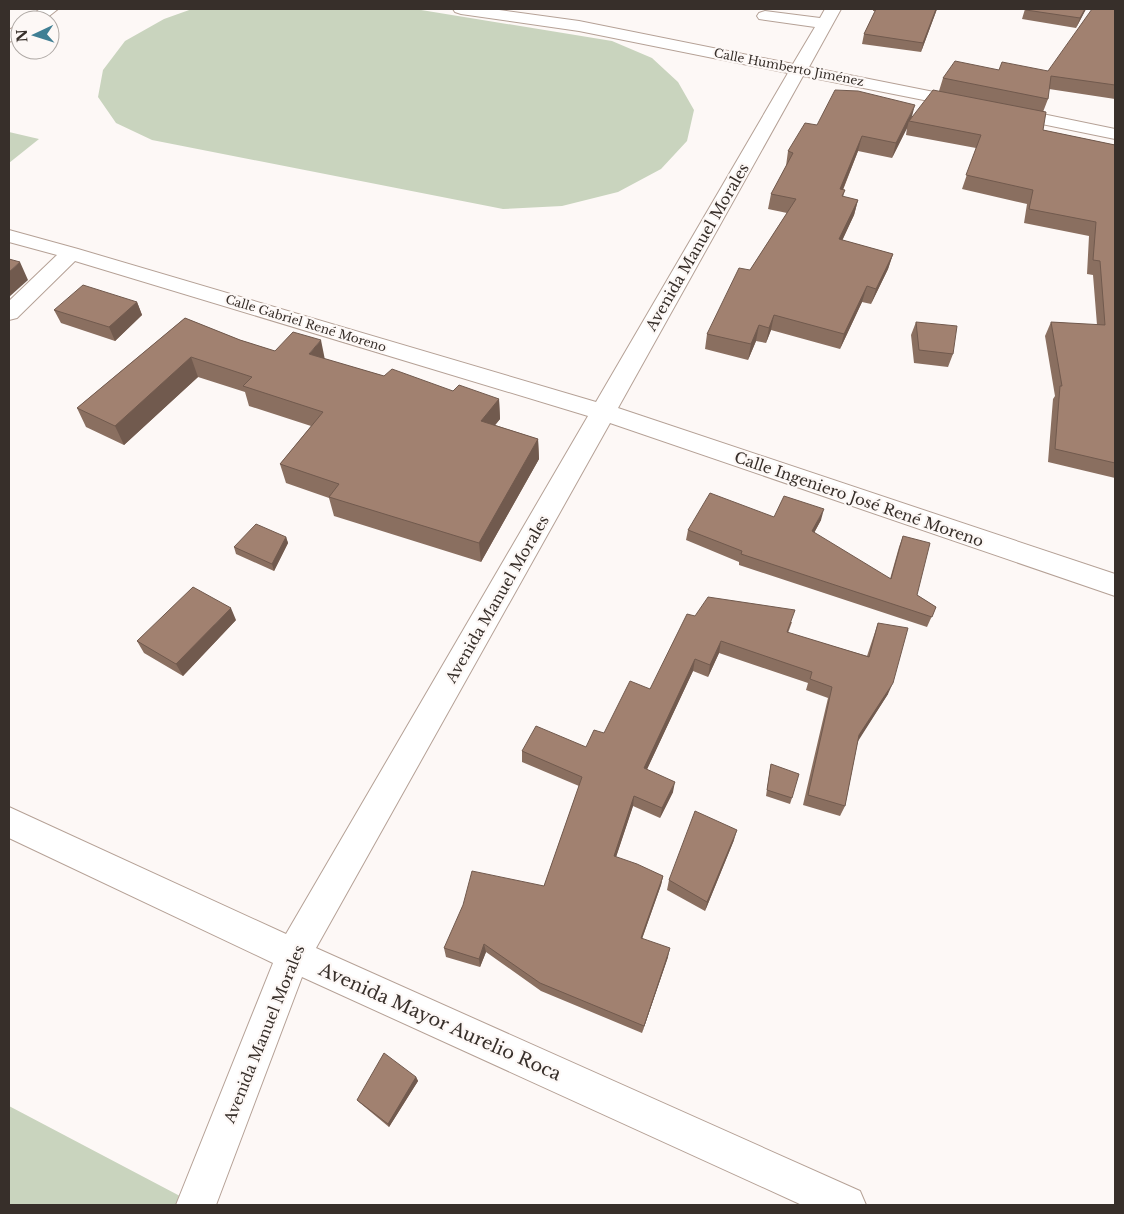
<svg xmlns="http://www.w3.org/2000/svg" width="1124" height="1214" font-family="'Libre Baskerville',serif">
<rect width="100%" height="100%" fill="#fdf8f6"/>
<path fill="#c9d4be" d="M 192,9 L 415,9 L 612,41 L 652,58 L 678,82 L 694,110 L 687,141 L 661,169 L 618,192 L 562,206 L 503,209 L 152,140 L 116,123 L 98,97 L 103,70 L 125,41 L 164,19 Z
M 9,132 L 39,139 L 9,163 Z
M 9,1106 L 197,1205 L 9,1205 Z"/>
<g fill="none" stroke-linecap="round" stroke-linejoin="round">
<defs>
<path id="minor" d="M 40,9 L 58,9 L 44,20 L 25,20 Z
M 453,9 L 492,9 L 579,21 L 793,64 L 815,27 L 759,19 L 757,16 L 759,13 L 765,11 L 820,18 L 825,9 L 841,9 L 809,67 L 964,98 L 970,99 L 973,103 L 970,107 L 964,108 L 803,76 L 618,408 L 1115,574 L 1115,596 L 610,423 L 316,948 L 860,1191 L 866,1205 L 802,1205 L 302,977 L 216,1205 L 176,1205 L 273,963 L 9,838 L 9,807 L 286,934 L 588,416 L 75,261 L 17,318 L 9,320 L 9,301 L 57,255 L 9,242 L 9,230 L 78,249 L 596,402 L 788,73 L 579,31 L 461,14 L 455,12 Z
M 20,24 L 20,37 L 9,42 L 9,30 Z
M 1009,107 L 1115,129 L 1115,139 L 1003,116 L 1000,112 L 1003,108 Z"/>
</defs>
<use href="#minor" stroke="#b5a196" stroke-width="2"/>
<use href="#minor" fill="#fff" fill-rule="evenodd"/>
</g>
<path fill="#8a6f60" d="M 873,9 L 937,9 L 921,52 L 862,44 L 864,34 L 875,11 L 873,11 Z
M 1025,9 L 1086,9 L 1076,28 L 1022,19 Z
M 1115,9 L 1115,99 L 1049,89 L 1048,99 L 1043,112 L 1043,130 L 1115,145 L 1115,478 L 1048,462 L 1053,399 L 1055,396 L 1045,336 L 1051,322 L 1097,325 L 1093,275 L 1087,274 L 1089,236 L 1024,223 L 1027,204 L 962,189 L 976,148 L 906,135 L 907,128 L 892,158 L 858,151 L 843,190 L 845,190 L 843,197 L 858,200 L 854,215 L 842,240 L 893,254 L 888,269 L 871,304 L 862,302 L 840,349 L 771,330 L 766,343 L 756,341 L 748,360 L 705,349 L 707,334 L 750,270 L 787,213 L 768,209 L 771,194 L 786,166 L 788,151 L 817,125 L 912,118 L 939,91 L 943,78 L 999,70 L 1048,71 Z
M 137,302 L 142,315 L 115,341 L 61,323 L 54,310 Z
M 185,318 L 240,340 L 275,351 L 325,359 L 384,376 L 453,391 L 499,399 L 500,419 L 495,425 L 538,439 L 539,459 L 481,562 L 334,516 L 329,498 L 286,483 L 280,464 L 311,426 L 249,406 L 245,392 L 198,377 L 124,445 L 86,427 L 77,408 Z
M 916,322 L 953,354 L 948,367 L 914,363 L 911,335 Z
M 774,517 L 821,520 L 814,533 L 890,579 L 899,547 L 903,536 L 917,595 L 936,607 L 927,627 L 739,565 L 739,562 L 686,540 L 688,530 Z
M 286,537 L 288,543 L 274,571 L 236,554 L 234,547 Z
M 695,616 L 792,622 L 788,633 L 867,656 L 878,623 L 888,694 L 858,740 L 845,806 L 840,816 L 803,805 L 828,698 L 806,690 L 808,683 L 719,653 L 708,677 L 693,671 L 647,769 L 673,792 L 660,818 L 633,806 L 616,857 L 663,876 L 661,885 L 642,939 L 668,957 L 642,1033 L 541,991 L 486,952 L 480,967 L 446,957 L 444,948 L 544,886 L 579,786 L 522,762 L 522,751 L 586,747 L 604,733 L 650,689 Z
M 236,620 L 183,676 L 144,653 L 137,641 Z
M 771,764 L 792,798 L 790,804 L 766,796 L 770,769 Z
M 734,840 L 705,911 L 667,890 L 669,880 Z
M 416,1077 L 418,1081 L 389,1127 L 360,1103 L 357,1100 Z"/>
<path fill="#715a4e" d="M 936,9 L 937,9 L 921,52 L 923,43 Z
M 1085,9 L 1086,9 L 1076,28 L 1080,18 Z
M 915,105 L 911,120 L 909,121 L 907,128 L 892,158 L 896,143 Z
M 862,136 L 858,151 L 837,204 L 840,189 Z
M 858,200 L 854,215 L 836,254 L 839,239 Z
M 893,254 L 888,269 L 871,304 L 876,289 Z
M 20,262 L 28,280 L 9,297 L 9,272 Z
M 867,286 L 862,302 L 840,349 L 844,334 Z
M 137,302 L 142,315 L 115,341 L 109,327 Z
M 774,315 L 771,330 L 766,343 L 769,328 Z
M 759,325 L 756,341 L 748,360 L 751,344 Z
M 321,340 L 325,360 L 309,354 Z
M 191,357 L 198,377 L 124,445 L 115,426 Z
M 499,399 L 500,419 L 483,440 L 481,421 Z
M 538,439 L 539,459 L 481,562 L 479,543 Z
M 824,509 L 821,520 L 809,542 L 812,531 Z
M 286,537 L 288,543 L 274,571 L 272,564 Z
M 231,608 L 236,620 L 183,676 L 176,664 Z
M 721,641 L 719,653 L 708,677 L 710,665 Z
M 695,659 L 693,671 L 643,778 L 644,768 Z
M 893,683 L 888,694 L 855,746 L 859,735 Z
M 675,782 L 673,792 L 660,818 L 662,808 Z
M 634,796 L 633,806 L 613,866 L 614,856 Z
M 737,830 L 734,840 L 705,911 L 707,902 Z
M 663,876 L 661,885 L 639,947 L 641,938 Z
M 484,944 L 486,952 L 480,967 L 479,959 Z
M 670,948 L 668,957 L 642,1033 L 644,1026 Z
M 416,1077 L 418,1081 L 389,1127 L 388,1124 Z"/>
<path fill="#a18170" stroke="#715a4e" d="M 876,9 L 936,9 L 923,43 L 864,34 Z
M 1026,9 L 1085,9 L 1080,18 L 1026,10 Z
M 1092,9 L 1115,9 L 1115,85 L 1051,76 L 1048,99 L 943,78 L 955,61 L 999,70 L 1002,62 L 1048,71 Z
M 835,90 L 858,91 L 915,105 L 896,143 L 862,136 L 840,189 L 845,190 L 842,196 L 858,200 L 839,239 L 893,254 L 876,289 L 867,286 L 844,334 L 774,315 L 769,328 L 759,325 L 751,344 L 707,334 L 739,268 L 750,270 L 796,199 L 771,194 L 793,153 L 788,151 L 805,123 L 817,125 Z
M 933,90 L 1046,112 L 1043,130 L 1115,145 L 1115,463 L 1055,449 L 1060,386 L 1062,386 L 1051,322 L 1105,325 L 1100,261 L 1093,260 L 1096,222 L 1029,209 L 1033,190 L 966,175 L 981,135 L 909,121 Z
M 9,259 L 20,262 L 9,272 Z
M 83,285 L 137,302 L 109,327 L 54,310 Z
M 185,318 L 240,340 L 275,351 L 293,332 L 321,340 L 309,354 L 384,376 L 392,369 L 453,391 L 459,385 L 499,399 L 481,421 L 538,439 L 479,543 L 329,497 L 339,484 L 280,464 L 323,412 L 243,386 L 252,377 L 191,357 L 115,426 L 77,408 Z
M 916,322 L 957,326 L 953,354 L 919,350 Z
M 710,493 L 774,517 L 784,496 L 824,509 L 812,531 L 891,579 L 903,536 L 930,543 L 917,595 L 936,607 L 932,617 L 741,554 L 742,551 L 688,530 Z
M 256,524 L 286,537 L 272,564 L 234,547 Z
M 193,587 L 231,608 L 176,664 L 137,641 Z
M 708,597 L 795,610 L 787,632 L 869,657 L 878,623 L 908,628 L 893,683 L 859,735 L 845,806 L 808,795 L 832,687 L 810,679 L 812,672 L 721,641 L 710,665 L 695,659 L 644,768 L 675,782 L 662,808 L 634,796 L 614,856 L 637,864 L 663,876 L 641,938 L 670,948 L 644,1026 L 540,983 L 484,944 L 479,959 L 444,948 L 463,905 L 472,871 L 544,886 L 582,777 L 522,751 L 536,726 L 586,747 L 594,730 L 604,733 L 630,681 L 650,689 L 687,614 L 695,616 Z
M 771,764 L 799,774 L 792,798 L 767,790 Z
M 695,811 L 737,830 L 707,902 L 669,880 Z
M 384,1053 L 416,1077 L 388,1124 L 357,1100 Z"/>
<g text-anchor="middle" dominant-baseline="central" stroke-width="4.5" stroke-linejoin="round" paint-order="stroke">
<g font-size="12" fill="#372f2a" stroke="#fdf8f6">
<text transform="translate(789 67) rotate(11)">Calle Humberto Jiménez</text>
<text transform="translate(306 323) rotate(17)">Calle Gabriel René Moreno</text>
</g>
<g font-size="15" fill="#372f2a" stroke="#fdf8f6">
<text transform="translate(697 247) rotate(-60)">Avenida Manuel Morales</text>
<text transform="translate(859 499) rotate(19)">Calle Ingeniero José René Moreno</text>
<text transform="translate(497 599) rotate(-60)">Avenida Manuel Morales</text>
<text transform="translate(264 1034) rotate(-68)">Avenida Manuel Morales</text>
</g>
<g font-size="18" fill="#372f2a" stroke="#fdf8f6">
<text transform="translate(440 1022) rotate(24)">Avenida Mayor Aurelio Roca</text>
</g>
</g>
<rect width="1124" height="1214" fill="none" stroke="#372f2a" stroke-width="20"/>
<g transform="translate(35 35) rotate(266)"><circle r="24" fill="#fdf8f6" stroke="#aea8a4"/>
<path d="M0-4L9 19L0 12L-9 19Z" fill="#407f94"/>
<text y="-8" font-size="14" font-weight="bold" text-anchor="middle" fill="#372f2a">N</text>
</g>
</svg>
